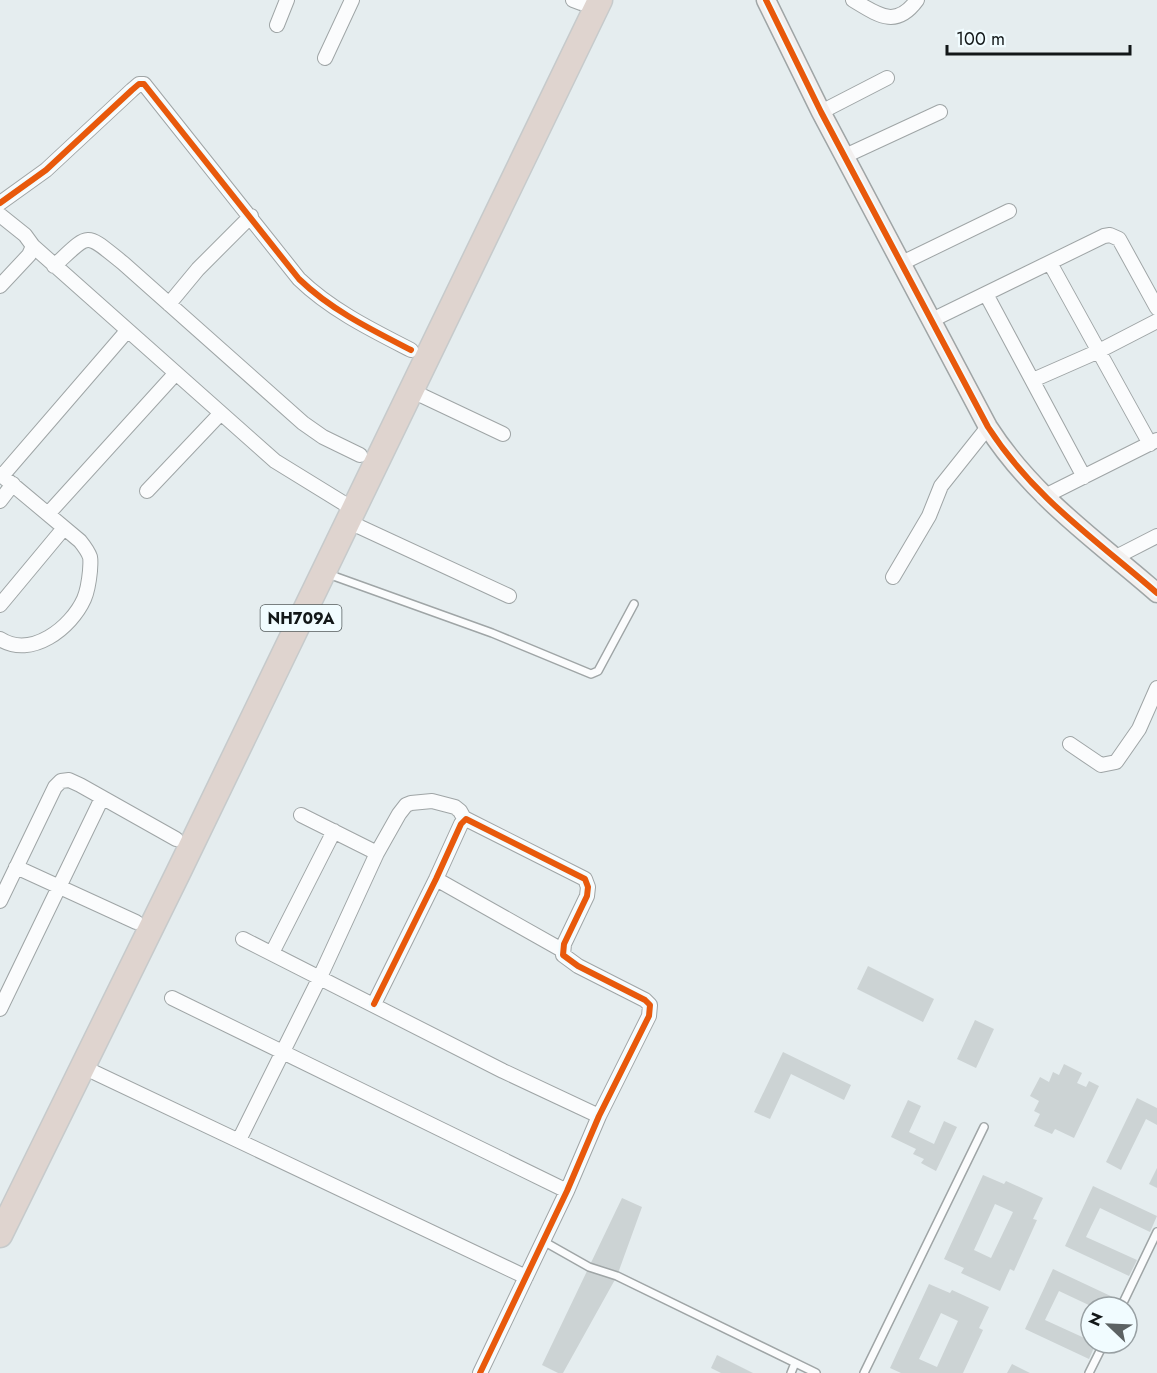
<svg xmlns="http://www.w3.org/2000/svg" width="1157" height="1373" font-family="Jost,sans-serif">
<rect width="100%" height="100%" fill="#e5edef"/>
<path fill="#ccd3d4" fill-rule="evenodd" d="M 868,966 L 934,999 L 923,1022 L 857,989 Z
M 975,1020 L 994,1029 L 976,1068 L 957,1059 Z
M 783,1052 L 851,1085 L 844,1100 L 791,1074 L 770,1119 L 754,1112 Z
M 1064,1064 L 1082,1073 L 1077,1083 L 1086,1087 L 1089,1081 L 1099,1086 L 1074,1138 L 1055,1129 L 1052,1134 L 1034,1126 L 1040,1114 L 1034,1111 L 1039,1101 L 1030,1096 L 1040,1077 L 1049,1082 L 1053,1072 L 1059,1075 Z
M 1137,1098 L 1157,1108 L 1157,1125 L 1146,1119 L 1121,1170 L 1106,1162 Z
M 908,1100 L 921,1106 L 909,1132 L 934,1144 L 944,1121 L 957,1127 L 936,1171 L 921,1163 L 924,1159 L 913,1154 L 916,1149 L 891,1137 Z
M 1157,1168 L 1157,1188 L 1149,1184 Z
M 983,1175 L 1004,1184 L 1006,1181 L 1043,1198 L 1033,1219 L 1037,1220 L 1014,1271 L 1010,1269 L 1000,1291 L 961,1273 L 964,1268 L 944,1259 ZM 995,1204 L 1013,1212 L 991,1258 L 974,1250 Z
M 1093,1186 L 1157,1216 L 1150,1232 L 1100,1208 L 1086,1237 L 1137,1260 L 1129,1276 L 1065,1246 Z
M 622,1198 L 642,1207 L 617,1276 L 563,1373 L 558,1373 L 542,1365 Z
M 1053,1269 L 1117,1299 L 1113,1307 L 1093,1307 L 1059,1291 L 1045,1320 L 1091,1341 L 1091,1343 L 1096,1343 L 1089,1359 L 1025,1329 Z
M 929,1284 L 950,1293 L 952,1290 L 989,1307 L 979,1328 L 983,1330 L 963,1373 L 901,1373 L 890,1368 ZM 941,1313 L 958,1321 L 937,1367 L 919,1359 Z
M 717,1355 L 753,1373 L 721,1373 L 711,1368 Z
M 1012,1364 L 1030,1373 L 1007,1373 Z"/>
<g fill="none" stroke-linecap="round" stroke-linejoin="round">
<defs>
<path id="lane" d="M 328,574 L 492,633 L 591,674 L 598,671 L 634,604
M 543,1241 L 589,1267 L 617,1276 L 816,1373
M 1121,1307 L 1157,1232
M 791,1373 L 795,1363
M 864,1373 L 984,1127
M 1089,1373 L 1104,1343"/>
<path id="street" d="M 573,0 L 581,3
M 853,0 C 878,15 896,29 917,0
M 277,25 L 287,0
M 325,58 L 352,0
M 821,112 L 887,78
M 845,156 L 940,112
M 0,203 L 46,170 L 132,90 L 139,84 L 144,84 L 299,279 C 331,310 372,330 411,350
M 0,215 L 25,235 L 33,246 L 29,255 L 0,286
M 33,246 L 275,461 L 353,509
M 902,263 L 1009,211
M 1050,263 L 1150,444
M 54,266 C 91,232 84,232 123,263 L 303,423 L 323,437 L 360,455
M 986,294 L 1084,477
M 169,304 L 198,269 L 251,216
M 932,320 L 1104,236 L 1110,235 L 1119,239 L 1157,308
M 1033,380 L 1099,351 L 1157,321
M 410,390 L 503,434
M 0,474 L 80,541 C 84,546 88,551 90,557 C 91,562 90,567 90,571 C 89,581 88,590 84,599 C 71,628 31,659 0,639
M 2,476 L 127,331
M 147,491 L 220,414
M 1043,497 L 1157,440
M 0,501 L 13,484
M 48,514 L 175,374
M 347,521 L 509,596
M 1116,557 L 1157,536
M 893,577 L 929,516 L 941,486 L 988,427
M 0,605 L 64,528
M 1070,744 L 1101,765 L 1116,762 L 1139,729 L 1157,688
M 301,815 L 377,853
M 16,867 L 136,922
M 436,879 L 562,950
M 0,901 L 55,787 L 61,781 L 69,780 L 80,785 L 176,839
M 243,939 L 503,1071 L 599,1116
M 272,953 L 334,831
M 172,998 L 567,1191
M 374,1004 L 436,879 L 461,824 L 466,819 L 585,879 L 588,887 L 587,896 L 564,944 L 563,955 L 578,966 L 645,1000 L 650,1005 L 649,1016 L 599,1116 L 567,1191 L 480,1373
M 0,1009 L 102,798
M 83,1067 L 526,1277
M 239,1140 L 320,977 L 377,853 L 399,814 L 406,805 L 411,803 L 432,801 L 455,807 L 460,811 L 465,820"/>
<path id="secondary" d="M 766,0 L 821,112 L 988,427 C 1033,497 1095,539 1157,593"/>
<path id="highway" d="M 0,1235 L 179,871 L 600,0"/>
</defs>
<use href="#lane" stroke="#9fa5a6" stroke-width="10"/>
<use href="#street" stroke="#9fa5a6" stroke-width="16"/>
<use href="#secondary" stroke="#9fa5a6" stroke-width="21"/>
<use href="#highway" stroke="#c6cacb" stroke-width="27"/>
<use href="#lane" stroke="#fbfcfd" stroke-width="7"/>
<use href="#street" stroke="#fbfcfd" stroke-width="14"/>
<use href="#secondary" stroke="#f3f0ef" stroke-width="18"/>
<use href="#highway" stroke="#dfd4cf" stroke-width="24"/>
<defs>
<path id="cycleway" d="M 766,0 L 821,112 L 988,427 C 1033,497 1095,539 1157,593
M 0,203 L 46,170 L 132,90 L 139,84 L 144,84 L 299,279 C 331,310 372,330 411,350
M 374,1004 L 436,879 L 461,824 L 466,819 L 585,879 L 588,887 L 587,896 L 564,944 L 563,955 L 578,966 L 645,1000 L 650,1005 L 649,1016 L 599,1116 L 567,1191 L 480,1373"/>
</defs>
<use href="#cycleway" stroke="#f1fcff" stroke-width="10"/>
<use href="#cycleway" stroke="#e8590c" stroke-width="6"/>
</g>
<g text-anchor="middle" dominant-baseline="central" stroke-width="6" stroke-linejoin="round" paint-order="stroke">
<rect fill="#f1fcff" stroke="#555c5d" stroke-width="1.5" x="260.5" y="605" width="81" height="26" rx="4.5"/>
<g font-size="16" font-weight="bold" fill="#121718">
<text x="301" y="618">NH709A</text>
</g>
</g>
<g transform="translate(1109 1325) rotate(293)"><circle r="28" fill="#f1fcff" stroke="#98a0a3" stroke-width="1.5"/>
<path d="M0-4.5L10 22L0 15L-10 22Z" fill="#5c6263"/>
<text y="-9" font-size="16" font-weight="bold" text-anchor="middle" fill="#121718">N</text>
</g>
<path d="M947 45v9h183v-9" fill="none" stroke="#121718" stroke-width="3"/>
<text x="956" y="45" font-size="18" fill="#121718" stroke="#f1fcff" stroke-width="4.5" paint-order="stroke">100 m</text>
</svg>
